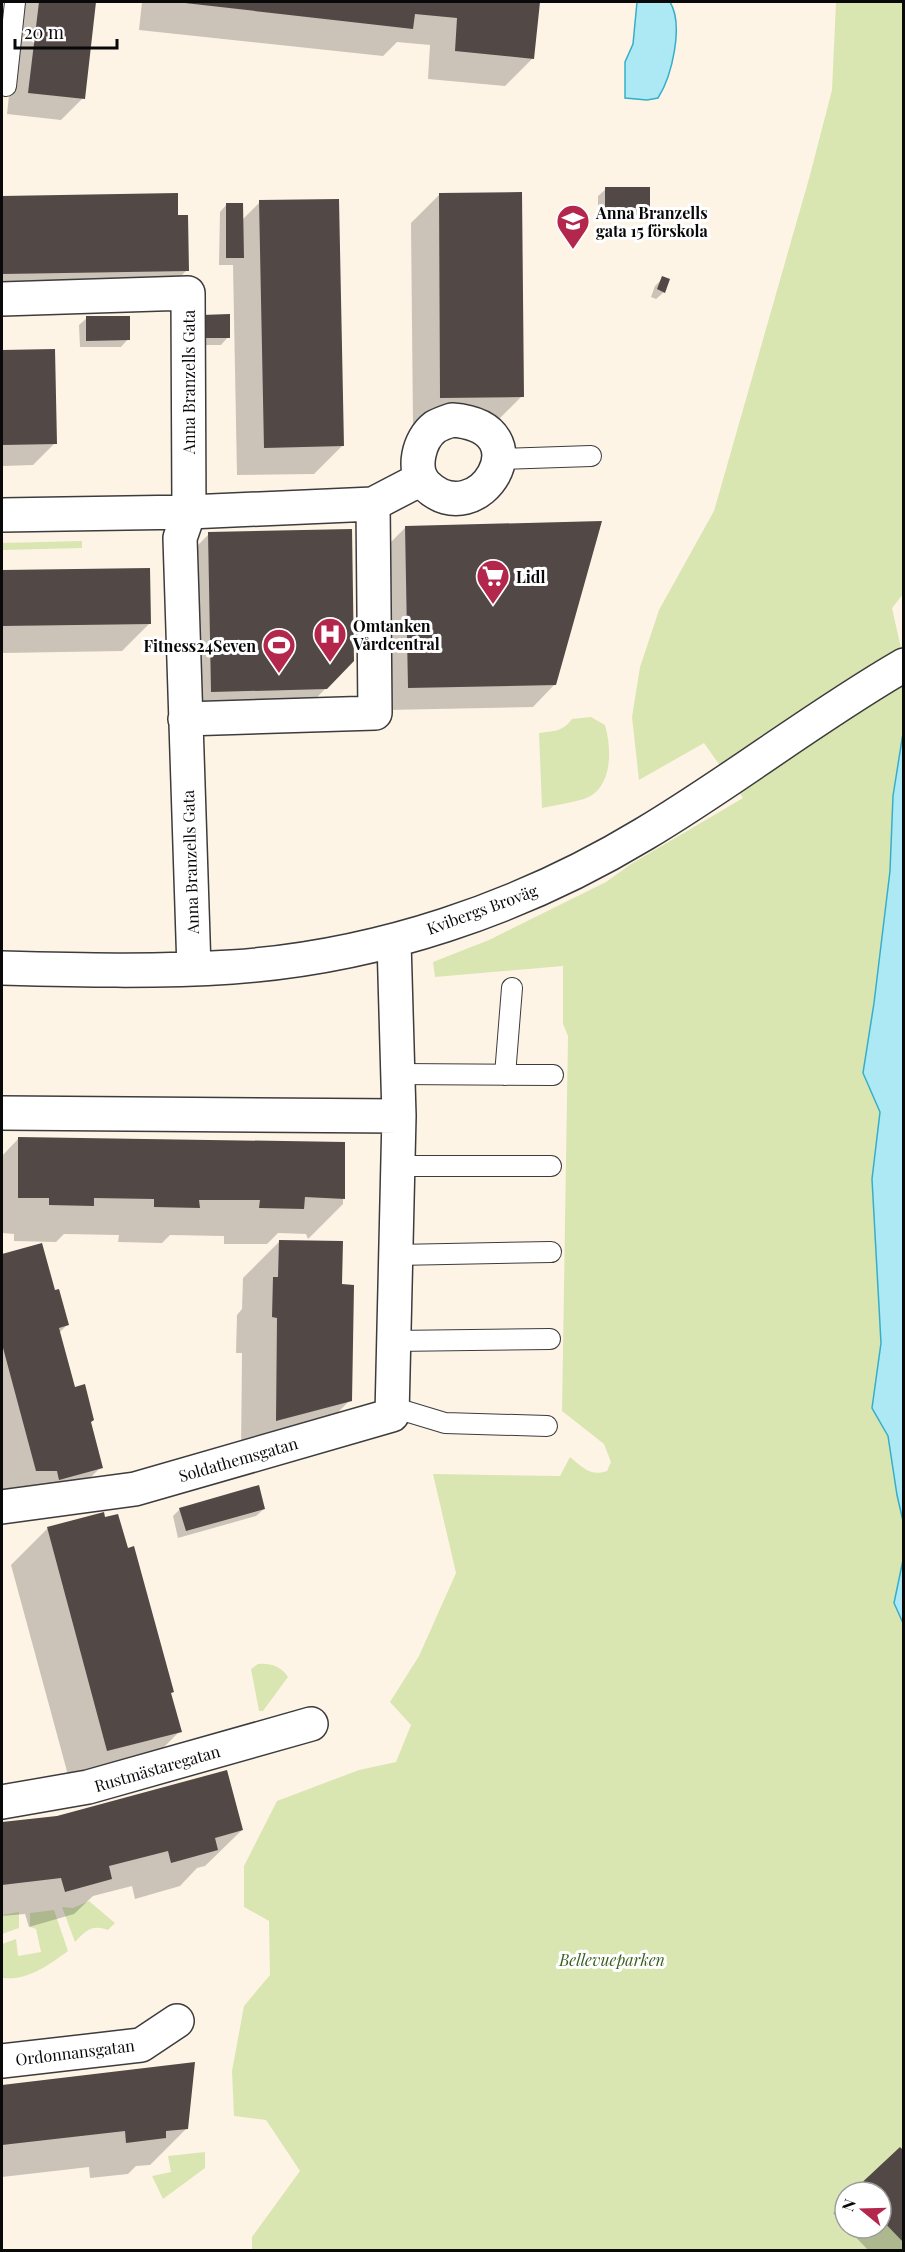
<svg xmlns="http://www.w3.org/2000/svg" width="905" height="2252" font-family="'Playfair Display',serif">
<rect width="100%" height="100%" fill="#fef4e6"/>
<path fill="#d9e6b2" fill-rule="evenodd" d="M 836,2 L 903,2 L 904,593 L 892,608 L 903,657 L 904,733 L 893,796 L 890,871 L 874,1003 L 863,1073 L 880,1112 L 872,1179 L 881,1343 L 872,1408 L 888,1436 L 897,1495 L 904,1521 L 903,1560 L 894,1603 L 904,1623 L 903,2250 L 252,2250 L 252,2237 L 300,2171 L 266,2120 L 234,2116 L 232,2071 L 244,2006 L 270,1975 L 269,1921 L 244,1907 L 244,1866 L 277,1801 L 359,1770 L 396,1762 L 411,1725 L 390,1702 L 419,1656 L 456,1573 L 433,1474 L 560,1476 L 570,1457 C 582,1467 591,1477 607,1471 L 611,1462 L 604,1444 L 562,1411 L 568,1036 L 563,1024 L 563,966 L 435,977 L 433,962 L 489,940 L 606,882 L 631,864 L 743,798 L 704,743 L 639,780 L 632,717 L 640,667 L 659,610 L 714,511 L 810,175 L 832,90 ZM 845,2192 L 881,2192 L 881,2228 L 845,2228 Z
M 82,541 L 82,548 L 2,550 L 2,543 Z
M 591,717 L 605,725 C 612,749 613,789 584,799 C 570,803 555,805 542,808 L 539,733 C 554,731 562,732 572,719 Z
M 258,1664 C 270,1663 281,1666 288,1677 L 263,1711 L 259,1711 L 251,1669 Z
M 89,1901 L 115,1923 L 108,1930 C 92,1924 86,1930 75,1942 L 62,1907 L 73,1908 Z
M 54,1910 L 68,1951 C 49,1965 27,1981 3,1978 L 2,1944 L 16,1939 L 18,1956 L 41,1952 L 36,1929 L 30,1927 L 30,1913 Z
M 19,1912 L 19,1928 L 2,1934 L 2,1915 Z
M 205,2152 L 205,2168 L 163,2199 L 152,2176 L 171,2172 L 168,2156 Z"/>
<path fill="#ade9f4" stroke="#36aec9" stroke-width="1.5" d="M 637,2 L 670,2 C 684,25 672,76 658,98 L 647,100 L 625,98 L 625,62 L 633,44 Z
M 903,733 L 903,1521 L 897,1495 L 888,1436 L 872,1408 L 881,1343 L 872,1179 L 880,1112 L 863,1073 L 874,1003 L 890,871 L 893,796 Z
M 903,1560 L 903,1623 L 894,1603 Z"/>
<path fill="#0003" d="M 19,2 L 94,2 L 83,98 L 61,120 L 7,114 Z
M 142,2 L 539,2 L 533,58 L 505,86 L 428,79 L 430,45 L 397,42 L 383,56 L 139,30 Z
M 606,189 L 648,207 L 641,215 L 598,215 L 598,196 Z
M 176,194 L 176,217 L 187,270 L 159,298 L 2,301 L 2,198 Z
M 439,195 L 522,396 L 494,424 L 413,425 L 411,223 Z
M 260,202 L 342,446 L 314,474 L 237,475 L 233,265 L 219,265 L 220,212 L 227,204 L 242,220 Z
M 663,278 L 664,292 L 656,299 L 651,297 L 655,286 Z
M 87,318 L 128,339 L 121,347 L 80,347 L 79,325 Z
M 194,324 L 228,337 L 221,345 L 193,345 Z
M 53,350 L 55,443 L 33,465 L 2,466 L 2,351 Z
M 406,527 L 555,684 L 533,707 L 387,710 L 384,549 Z
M 209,534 L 326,688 L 298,717 L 184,719 L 181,562 Z
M 149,569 L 150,623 L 122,651 L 2,653 L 2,572 Z
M 18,1139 L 343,1143 L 343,1204 L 308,1239 L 306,1234 L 278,1233 L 267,1244 L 224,1244 L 224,1236 L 170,1235 L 162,1243 L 118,1242 L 119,1235 L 64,1234 L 56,1242 L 14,1241 L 14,1234 L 2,1233 L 2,1156 Z
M 279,1242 L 341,1285 L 350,1400 L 314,1437 L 241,1456 L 242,1353 L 236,1353 L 237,1315 L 242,1309 L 243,1278 Z
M 41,1245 L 54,1292 L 67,1325 L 59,1333 L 74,1389 L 90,1423 L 101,1467 L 65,1503 L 2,1507 L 2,1256 Z
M 180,1509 L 264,1509 L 256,1516 L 178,1538 L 173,1516 Z
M 103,1514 L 170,1694 L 180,1731 L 144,1767 L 71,1786 L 11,1565 L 47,1529 Z
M 57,1817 L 242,1830 L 205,1866 L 197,1868 L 180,1886 L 135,1899 L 132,1886 L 93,1896 L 74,1914 L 29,1927 L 25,1914 L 2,1916 L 2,1824 Z
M 194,2064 L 187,2128 L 150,2165 L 136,2166 L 128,2174 L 90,2178 L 89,2167 L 2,2177 L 2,2086 Z
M 900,2149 L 904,2153 L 904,2250 L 868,2250 L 847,2228 L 881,2228 L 881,2192 L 854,2192 Z
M 845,2201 L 845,2226 L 833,2213 Z"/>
<path fill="#524846" d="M 39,2 L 96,2 L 85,99 L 28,93 Z
M 176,2 L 540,2 L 534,59 L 455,51 L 457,18 L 415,14 L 413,29 Z
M 605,187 L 650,187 L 650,208 L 605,208 Z
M 522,192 L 524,397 L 440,398 L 439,193 Z
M 178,193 L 178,215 L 188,215 L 189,271 L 2,274 L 2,196 Z
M 339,199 L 344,446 L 264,448 L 259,200 Z
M 226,203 L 243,203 L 244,258 L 226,258 Z
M 662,276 L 670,279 L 665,293 L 657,289 Z
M 230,314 L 230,338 L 200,338 L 201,315 Z
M 86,316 L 130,316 L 130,340 L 86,341 Z
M 55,349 L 57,444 L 2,445 L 2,350 Z
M 602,521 L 556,685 L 408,688 L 405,526 Z
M 352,529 L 354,661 L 327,689 L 211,692 L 208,532 Z
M 150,568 L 151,624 L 2,626 L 2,570 Z
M 18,1137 L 345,1142 L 345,1199 L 305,1197 L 304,1209 L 259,1208 L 260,1200 L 199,1200 L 200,1208 L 154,1207 L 154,1199 L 94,1198 L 94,1206 L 49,1205 L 49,1198 L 18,1198 Z
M 279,1240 L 343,1241 L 342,1284 L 354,1285 L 352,1401 L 276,1421 L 277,1318 L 272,1317 L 273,1277 L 278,1277 Z
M 42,1243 L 55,1290 L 59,1289 L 69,1325 L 59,1328 L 75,1387 L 85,1384 L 94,1420 L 91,1422 L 103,1468 L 59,1480 L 57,1471 L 36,1471 L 2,1344 L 2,1254 Z
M 259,1485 L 265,1509 L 186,1531 L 179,1508 Z
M 104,1512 L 105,1517 L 118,1514 L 128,1548 L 134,1546 L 174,1692 L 171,1693 L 182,1732 L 107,1751 L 47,1527 Z
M 227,1770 L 243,1830 L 215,1838 L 218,1850 L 171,1863 L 168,1851 L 109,1866 L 112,1879 L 65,1892 L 61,1878 L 2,1885 L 2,1822 L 57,1816 Z
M 195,2062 L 188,2129 L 166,2131 L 166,2138 L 126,2143 L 125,2131 L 2,2145 L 2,2085 Z
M 900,2147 L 904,2151 L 904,2243 L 881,2219 L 881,2192 L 856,2192 L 854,2190 Z"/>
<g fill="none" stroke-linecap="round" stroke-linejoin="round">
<defs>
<path id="lane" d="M 6,86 L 15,2
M 498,459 L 591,456
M 399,1074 L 553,1075
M 505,1075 L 512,988
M 397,1166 L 551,1166
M 396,1255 L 551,1252
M 393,1341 L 550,1339
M 392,1407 L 445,1423 L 547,1426"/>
<path id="street" d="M 2,299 L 188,293 L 189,512 L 180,538 L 194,969
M 452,420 C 546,427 478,536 426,485 C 411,470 419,439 435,427 C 440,424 446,422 452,420 Z
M 2,515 L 189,512 L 373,504 L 421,479
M 185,719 L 375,713 L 373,504
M 2,968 C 78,970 155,972 232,967 C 377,957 520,909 644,834 C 733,781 814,717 904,665
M 2,1113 L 399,1116
M 2,1507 L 135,1489 L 392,1415 L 399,1116 L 394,941
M 2,1802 L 88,1787 L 311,1724
M 2,2061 L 141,2045 L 177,2021"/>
</defs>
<use href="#lane" stroke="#3c3c3c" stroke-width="22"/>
<use href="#street" stroke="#3c3c3c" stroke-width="36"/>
<use href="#lane" stroke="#fff" stroke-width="20"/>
<use href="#street" stroke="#fff" stroke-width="33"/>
</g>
<defs>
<symbol id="school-pin" viewBox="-11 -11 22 30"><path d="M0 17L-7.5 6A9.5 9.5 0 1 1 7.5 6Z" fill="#b4274c" stroke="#fff"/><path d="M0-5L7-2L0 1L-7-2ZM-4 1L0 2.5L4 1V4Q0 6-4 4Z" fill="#fff"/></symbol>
<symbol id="supermarket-pin" viewBox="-11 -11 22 30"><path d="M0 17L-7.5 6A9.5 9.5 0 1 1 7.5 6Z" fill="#b4274c" stroke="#fff"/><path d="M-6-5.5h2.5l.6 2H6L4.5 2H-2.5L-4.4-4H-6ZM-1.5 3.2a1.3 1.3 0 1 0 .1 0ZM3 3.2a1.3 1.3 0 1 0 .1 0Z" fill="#fff"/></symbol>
<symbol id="hospital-pin" viewBox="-11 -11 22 30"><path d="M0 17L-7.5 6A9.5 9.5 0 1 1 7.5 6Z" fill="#b4274c" stroke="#fff"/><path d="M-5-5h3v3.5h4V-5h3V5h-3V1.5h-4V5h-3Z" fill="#fff"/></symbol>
<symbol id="stadium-pin" viewBox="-11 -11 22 30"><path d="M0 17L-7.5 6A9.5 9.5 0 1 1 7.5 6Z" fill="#b4274c" stroke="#fff"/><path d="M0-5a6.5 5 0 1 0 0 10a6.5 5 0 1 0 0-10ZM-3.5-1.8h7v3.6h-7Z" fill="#fff"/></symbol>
</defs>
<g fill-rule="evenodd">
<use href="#school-pin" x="554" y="202" width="38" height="52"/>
<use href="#supermarket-pin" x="474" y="557" width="38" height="52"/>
<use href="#hospital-pin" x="311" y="615" width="38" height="52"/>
<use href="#stadium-pin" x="260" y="626" width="38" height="52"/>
</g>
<g text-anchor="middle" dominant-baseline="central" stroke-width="6" stroke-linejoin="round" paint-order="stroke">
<g font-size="16" font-weight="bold" fill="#090909" stroke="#fff" text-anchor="start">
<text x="596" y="212">Anna Branzells<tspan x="596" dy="18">gata 15 förskola</tspan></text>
<text x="516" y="576">Lidl</text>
<text x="353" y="625">Omtanken<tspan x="353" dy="18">Vårdcentral</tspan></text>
<text x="256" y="645" text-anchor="end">Fitness24Seven</text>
</g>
<g font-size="16" fill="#090909" stroke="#fff">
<text transform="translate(188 382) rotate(-90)">Anna Branzells Gata</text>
<text transform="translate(190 862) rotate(-92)">Anna Branzells Gata</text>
<text transform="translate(482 909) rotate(-20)">Kvibergs Broväg</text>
<text transform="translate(238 1459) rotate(-16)">Soldathemsgatan</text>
<text transform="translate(157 1768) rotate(-16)">Rustmästaregatan</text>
<text transform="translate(75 2052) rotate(-7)">Ordonnansgatan</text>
</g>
<g font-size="16" font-style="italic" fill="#395e1d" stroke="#fff">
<text x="612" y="1959">Bellevueparken</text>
</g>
</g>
<rect width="905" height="2252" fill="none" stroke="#090909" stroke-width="6"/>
<g transform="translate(863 2210) rotate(289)"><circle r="28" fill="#ffffff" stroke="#9d9d9d" stroke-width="1.5"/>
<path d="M0-4.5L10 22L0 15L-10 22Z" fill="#b4274c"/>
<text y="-9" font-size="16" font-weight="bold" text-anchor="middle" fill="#090909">N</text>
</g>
<path d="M15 39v9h102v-9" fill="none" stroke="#090909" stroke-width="3"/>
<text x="24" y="39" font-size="18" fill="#090909" stroke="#ffffff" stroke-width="4.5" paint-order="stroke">20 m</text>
</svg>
